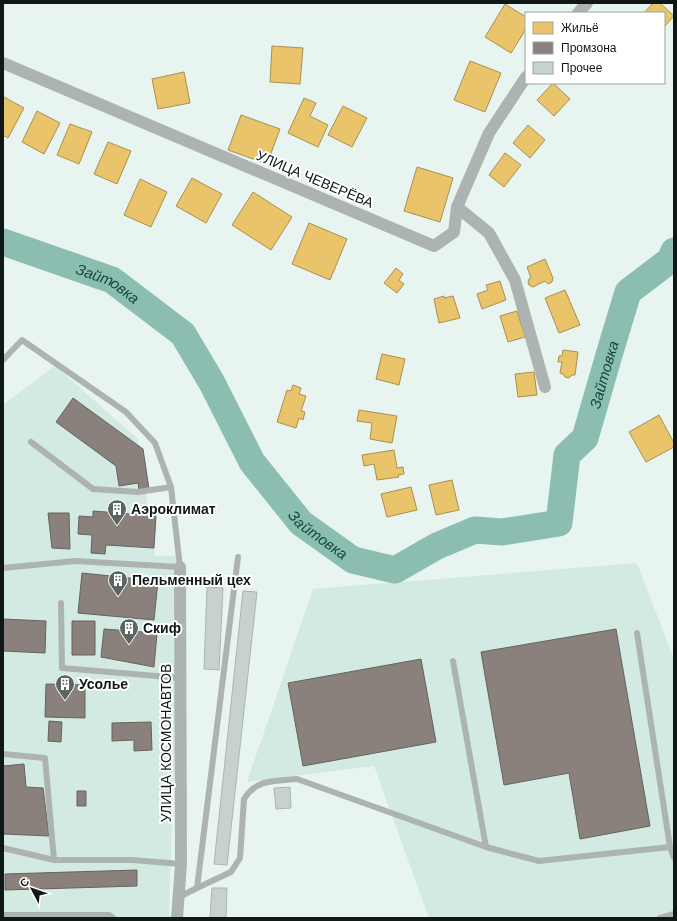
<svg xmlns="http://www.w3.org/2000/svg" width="677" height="921" font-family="Helvetica,sans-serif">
<rect width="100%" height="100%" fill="#e7f4f0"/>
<path fill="#d3eae3" d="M 55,366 L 138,439 L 155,556 L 181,556 L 169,918 L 3,918 L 3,405 Z
M 637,563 L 674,659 L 674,918 L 429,918 L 374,766 L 247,782 L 313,589 Z"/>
<path fill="#e9c46a" stroke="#a89051" d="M 653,3 L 660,3 L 674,16 L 664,27 L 664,13 L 644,13 Z
M 505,4 L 526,17 L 526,29 L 511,53 L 485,37 Z
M 272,46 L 303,48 L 300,84 L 270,82 Z
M 470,61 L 501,73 L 485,112 L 454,100 Z
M 184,72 L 190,103 L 158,109 L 152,79 Z
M 553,83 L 570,99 L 554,116 L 537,100 Z
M 4,97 L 24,108 L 8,138 L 3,135 L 3,100 Z
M 304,98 L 316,103 L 310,116 L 328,125 L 318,147 L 288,133 Z
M 343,106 L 367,118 L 352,147 L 328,135 Z
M 37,111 L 60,123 L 44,154 L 22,142 Z
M 241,115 L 280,129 L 267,164 L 228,150 Z
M 70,124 L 92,132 L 79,164 L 57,155 Z
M 528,125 L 545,140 L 530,158 L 513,143 Z
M 108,142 L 131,151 L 117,184 L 94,174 Z
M 505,153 L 521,165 L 504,187 L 489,175 Z
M 417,167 L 453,178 L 440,222 L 404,211 Z
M 192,178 L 222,194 L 206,223 L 176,206 Z
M 140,179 L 167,192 L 151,227 L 124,215 Z
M 253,192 L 292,217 L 271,250 L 232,225 Z
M 309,223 L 347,239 L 330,280 L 292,264 Z
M 545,259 L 553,278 L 552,282 L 548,284 L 545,281 L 533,287 L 529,285 L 528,282 L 529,279 L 531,278 L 527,267 Z
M 396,268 L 403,274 L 399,280 L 404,284 L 397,293 L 384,283 Z
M 500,281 L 506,300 L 482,309 L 477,294 L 488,290 L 486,285 Z
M 565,290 L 580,325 L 559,333 L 545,298 Z
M 444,296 L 444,298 L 453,296 L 460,318 L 439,323 L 434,299 Z
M 517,311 L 525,337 L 508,342 L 500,316 Z
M 563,350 L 578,352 L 575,375 L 572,375 L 569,378 L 565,377 L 563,374 L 560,373 L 562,362 L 558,362 L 559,356 L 562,356 Z
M 382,354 L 405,359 L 399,385 L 376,379 Z
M 534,372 L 537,395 L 518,397 L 515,374 Z
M 293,385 L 301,388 L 299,394 L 306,396 L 301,411 L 305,412 L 303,420 L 299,418 L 296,428 L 277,422 L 287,390 L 291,391 Z
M 359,410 L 397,416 L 392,443 L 370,439 L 372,423 L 357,421 Z
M 659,415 L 674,443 L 674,447 L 646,462 L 629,432 Z
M 394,450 L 397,468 L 403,467 L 404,474 L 398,475 L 399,477 L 377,480 L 374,464 L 364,466 L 362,455 Z
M 452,480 L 459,510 L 436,515 L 429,485 Z
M 411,487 L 417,510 L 387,517 L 381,494 Z"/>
<path fill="#8a817c" stroke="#65625d" d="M 73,398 L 143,449 L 149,489 L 139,490 L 138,483 L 119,486 L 116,466 L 56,422 Z
M 93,511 L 156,516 L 154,548 L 106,545 L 105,554 L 91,553 L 92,535 L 78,534 L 79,516 L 93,517 Z
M 48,513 L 69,513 L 70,549 L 52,548 Z
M 82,573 L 158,581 L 154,620 L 78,613 Z
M 3,619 L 46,621 L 45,653 L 3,651 Z
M 72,621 L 95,621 L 95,655 L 72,655 Z
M 104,629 L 157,633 L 154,667 L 101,657 Z
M 616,629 L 650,826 L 580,839 L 569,773 L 504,785 L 481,652 Z
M 421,659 L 436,742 L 303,766 L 288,683 Z
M 46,684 L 85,685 L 85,718 L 45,717 Z
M 49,721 L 62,722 L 61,742 L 48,741 Z
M 151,722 L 152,750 L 134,751 L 134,740 L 112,741 L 112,723 Z
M 24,764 L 26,787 L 43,788 L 49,836 L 3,834 L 3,766 Z
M 77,791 L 86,791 L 86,806 L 77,806 Z
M 137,870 L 137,886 L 5,890 L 5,874 Z"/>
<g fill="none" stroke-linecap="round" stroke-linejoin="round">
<path stroke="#8bbeb0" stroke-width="27" id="s1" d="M 3,242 L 112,280 L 183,334 L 212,383 L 252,462 L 301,523 L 353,560 L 395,570 L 437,546 L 475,530 L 502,532 L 559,523 L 567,455 L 585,438 L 609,355 L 628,292 L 670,260 L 674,251"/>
</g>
<path fill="#c7d1ce" stroke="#aab5b2" d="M 207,587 L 223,588 L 219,670 L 204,669 Z
M 243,591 L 257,592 L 227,865 L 214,864 Z
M 290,787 L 291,808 L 276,809 L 274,788 Z
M 212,888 L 227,888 L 226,918 L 210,918 Z"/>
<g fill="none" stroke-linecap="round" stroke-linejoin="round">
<path stroke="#adb3b1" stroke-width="6" d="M 3,360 L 22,340 L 126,412 L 155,443 L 171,487 L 180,567 L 75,561 L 3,568
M 31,442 L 93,489 L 138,492 L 171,487
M 61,603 L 62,668 L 180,678
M 637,633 L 670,847 L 674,858
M 453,661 L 486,847 L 539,861 L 670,847
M 3,754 L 45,758 L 54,860 L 132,860 L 181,864
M 3,848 L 54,860
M 197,888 L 231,872 L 240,858 L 244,799 C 256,779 275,781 297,779 L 486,847
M 179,897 L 197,888 L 238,557
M 3,915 L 109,915 L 113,918
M 660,918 L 674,914"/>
<path stroke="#adb3b1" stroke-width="12" d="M 578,13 L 587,3
M 3,63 L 434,246 L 454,232 L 457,207 L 489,133 L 526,77
M 457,207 L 489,233 L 515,280 L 545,387
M 177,918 L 181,864 L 180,567"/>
</g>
<defs>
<symbol id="building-pin" viewBox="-11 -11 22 30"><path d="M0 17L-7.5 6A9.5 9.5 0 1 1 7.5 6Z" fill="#5b6562" stroke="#fff"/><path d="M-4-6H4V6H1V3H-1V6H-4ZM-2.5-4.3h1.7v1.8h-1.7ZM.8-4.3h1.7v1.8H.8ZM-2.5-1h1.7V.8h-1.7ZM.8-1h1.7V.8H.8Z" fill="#fff"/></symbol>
</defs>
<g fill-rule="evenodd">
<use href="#building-pin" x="106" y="498" width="22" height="30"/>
<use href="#building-pin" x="107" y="569" width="22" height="30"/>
<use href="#building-pin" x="118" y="617" width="22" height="30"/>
<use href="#building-pin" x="54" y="673" width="22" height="30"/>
</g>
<g text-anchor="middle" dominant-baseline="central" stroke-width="4" stroke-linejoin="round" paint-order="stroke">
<g font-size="14" fill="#0f1816" stroke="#fff">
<text transform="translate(315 179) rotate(23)">УЛИЦА ЧЕВЕРЁВА</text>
<text transform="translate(166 743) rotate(-90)">УЛИЦА КОСМОНАВТОВ</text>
</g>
<g font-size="14" font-weight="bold" fill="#0f1816" stroke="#fff" text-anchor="start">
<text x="131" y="509">Аэроклимат</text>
<text x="132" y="580">Пельменный цех</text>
<text x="143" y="628">Скиф</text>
<text x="79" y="684">Усолье</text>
</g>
<g font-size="15" font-style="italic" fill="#0f493d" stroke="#fff">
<text stroke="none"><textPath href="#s1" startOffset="113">Зайтовка</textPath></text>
<text stroke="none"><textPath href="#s1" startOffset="869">Зайтовка</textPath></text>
<text stroke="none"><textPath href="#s1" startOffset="449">Зайтовка</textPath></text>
</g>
</g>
<rect width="677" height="921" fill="none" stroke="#0f1816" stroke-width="8"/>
<rect x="525" y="12" width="140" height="72" fill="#ffffff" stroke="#9fa3a2"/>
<rect x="533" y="22" width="20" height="12" fill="#e9c46a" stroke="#9fa3a2"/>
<text x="561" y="32" font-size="12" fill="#0f1816">Жильё</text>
<rect x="533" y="42" width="20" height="12" fill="#8a817c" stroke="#9fa3a2"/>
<text x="561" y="52" font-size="12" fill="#0f1816">Промзона</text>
<rect x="533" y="62" width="20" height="12" fill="#c7d1ce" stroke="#9fa3a2"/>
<text x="561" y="72" font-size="12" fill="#0f1816">Прочее</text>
<g transform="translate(32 889) rotate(311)" stroke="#ffffff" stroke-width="3" paint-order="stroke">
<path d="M0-3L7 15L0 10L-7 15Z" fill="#0f1816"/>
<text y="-6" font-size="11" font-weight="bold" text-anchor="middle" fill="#0f1816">С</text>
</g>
</svg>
